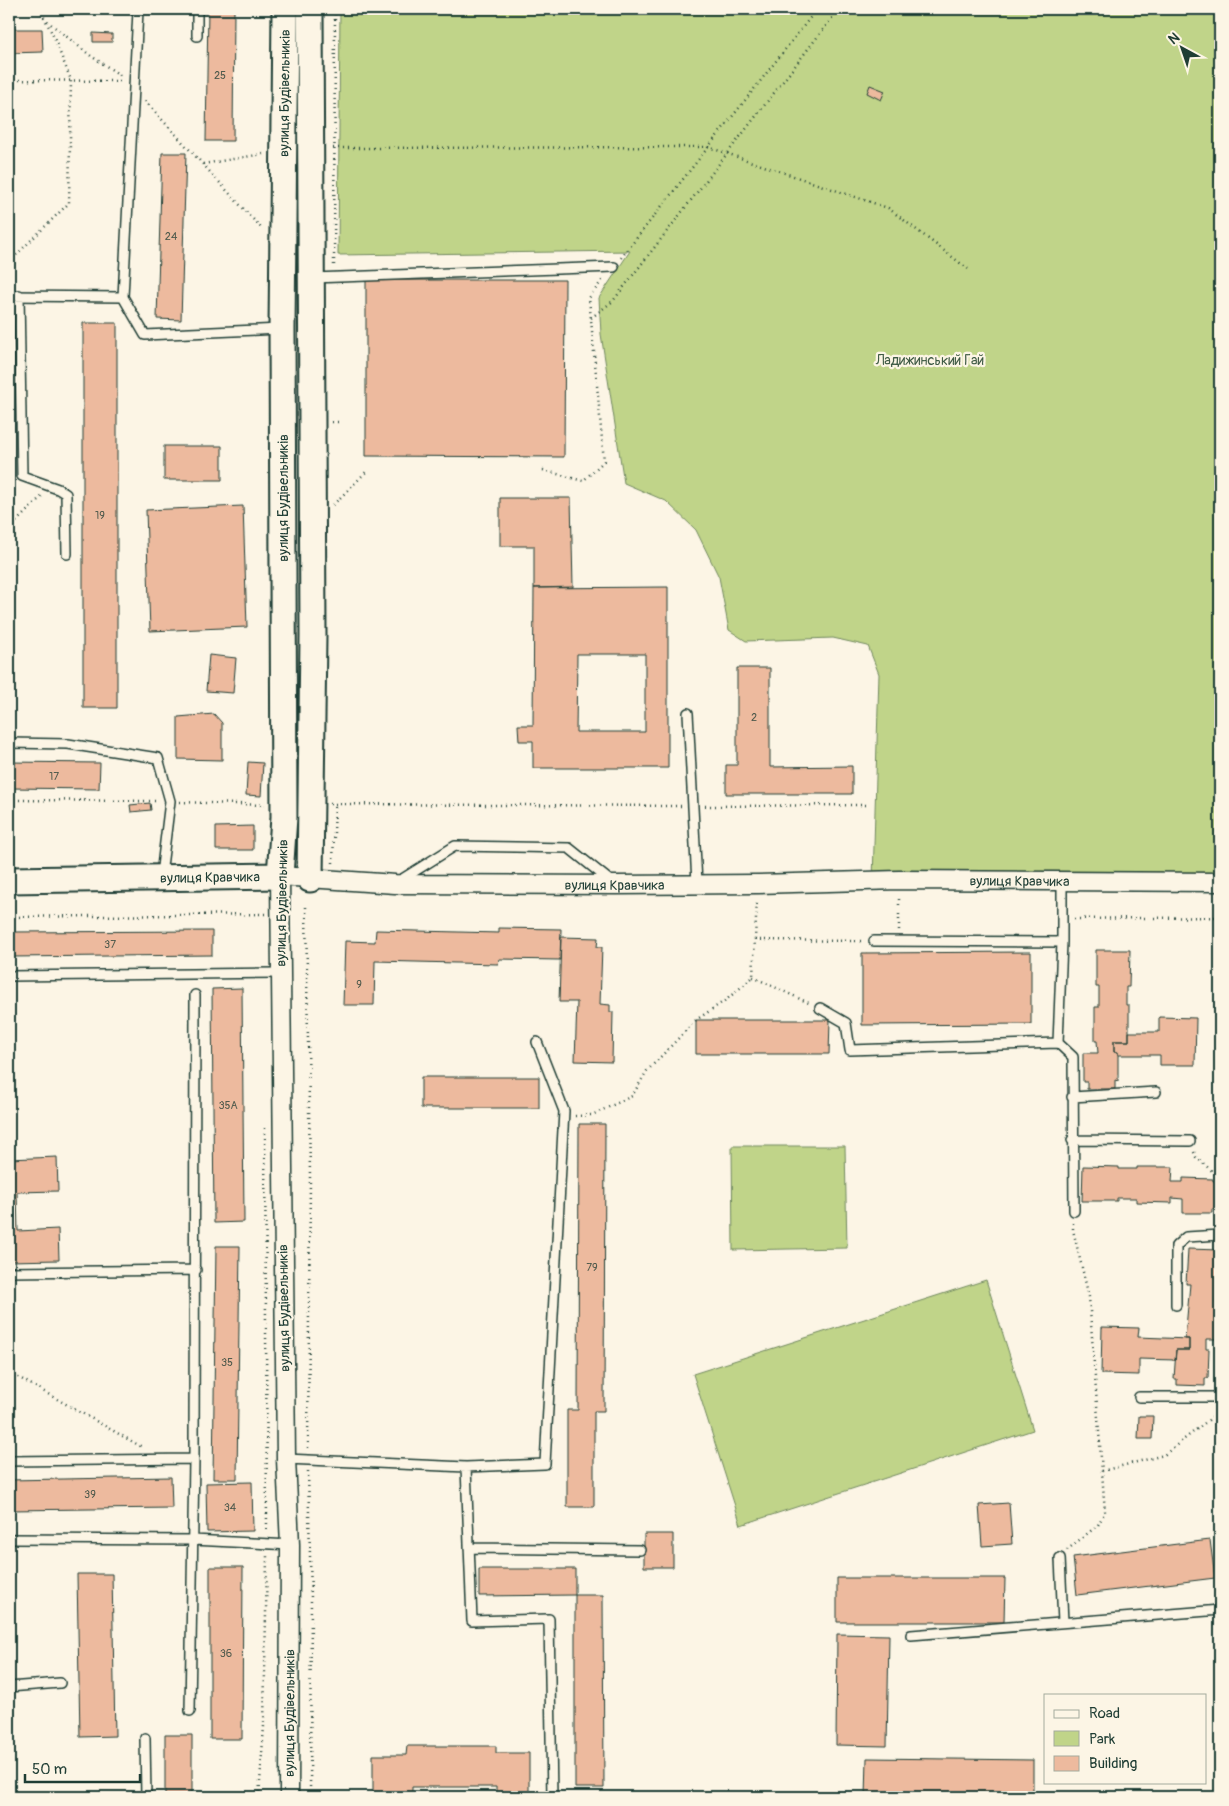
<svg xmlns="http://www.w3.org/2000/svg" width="1229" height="1806" font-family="Pangolin,sans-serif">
<rect width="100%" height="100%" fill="#fcf5e5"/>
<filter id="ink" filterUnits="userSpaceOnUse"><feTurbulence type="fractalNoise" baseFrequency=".02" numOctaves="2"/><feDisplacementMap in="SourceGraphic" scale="10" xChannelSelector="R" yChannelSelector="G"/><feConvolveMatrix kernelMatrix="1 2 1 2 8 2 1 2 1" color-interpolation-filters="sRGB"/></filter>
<g filter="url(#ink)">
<path fill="#c0d489" stroke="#70885e" d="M 340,9 L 1220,9 L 1220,882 L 873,880 L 879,674 L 868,646 L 833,638 L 746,641 L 729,630 L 719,577 L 696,530 L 666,501 L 624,483 L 601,334 L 599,298 L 630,251 L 338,255 Z
M 732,1146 L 845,1146 L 847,1248 L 733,1250 Z
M 986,1280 L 1033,1430 L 741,1525 L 693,1374 Z"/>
<path fill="#edba9e" stroke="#1f3d34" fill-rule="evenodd" d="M 208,9 L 234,9 L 233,141 L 206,141 Z
M 9,29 L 42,29 L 43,52 L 9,53 Z
M 93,33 L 112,34 L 112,42 L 93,42 Z
M 870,85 L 885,91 L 881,100 L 867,93 Z
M 162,153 L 186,153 L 181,320 L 157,319 Z
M 366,280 L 565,280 L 564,457 L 366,456 Z
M 83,323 L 117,323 L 117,708 L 83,708 Z
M 164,446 L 222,446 L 222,480 L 164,480 Z
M 500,498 L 571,498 L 573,587 L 534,588 L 534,546 L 500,546 Z
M 243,506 L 247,627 L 150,631 L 146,510 Z
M 668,587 L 668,768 L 533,768 L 533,741 L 519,741 L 518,725 L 533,725 L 534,588 ZM 577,654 L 645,654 L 645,732 L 576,732 Z
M 209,655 L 236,658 L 233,693 L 206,691 Z
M 737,668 L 770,668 L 770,767 L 852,766 L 852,794 L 726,794 L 726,765 L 737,765 Z
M 214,714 L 222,723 L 222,760 L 178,759 L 178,717 Z
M 9,762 L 100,763 L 99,789 L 9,788 Z
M 248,762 L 263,763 L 261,796 L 246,795 Z
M 150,803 L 151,810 L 131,812 L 130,805 Z
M 253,826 L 253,850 L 216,850 L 216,827 Z
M 499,928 L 561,929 L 560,960 L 499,959 L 498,964 L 375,961 L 374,1005 L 343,1005 L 345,941 L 375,942 L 376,930 L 499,933 Z
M 212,931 L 212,955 L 9,957 L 9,932 Z
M 561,937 L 598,938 L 597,947 L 602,947 L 600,1004 L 610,1005 L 610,1012 L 613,1012 L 612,1062 L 575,1061 L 577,1002 L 559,1002 Z
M 1096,950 L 1130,950 L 1129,987 L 1126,987 L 1126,1005 L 1129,1005 L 1129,1041 L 1114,1041 L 1114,1052 L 1118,1052 L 1118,1081 L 1115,1080 L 1115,1089 L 1087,1089 L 1087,1082 L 1083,1082 L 1083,1053 L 1098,1053 L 1097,1041 L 1095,1041 L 1095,1007 L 1099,1007 L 1099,987 L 1096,987 Z
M 1031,952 L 1031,1024 L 862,1025 L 862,953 Z
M 242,988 L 244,1222 L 214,1223 L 212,989 Z
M 1159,1017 L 1196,1018 L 1195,1065 L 1160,1065 L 1160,1055 L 1118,1055 L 1118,1052 L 1114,1052 L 1114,1041 L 1129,1041 L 1129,1032 L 1159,1032 Z
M 696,1020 L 830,1020 L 829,1054 L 696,1054 Z
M 421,1077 L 539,1077 L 539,1108 L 421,1108 Z
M 579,1124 L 605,1124 L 604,1411 L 594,1411 L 594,1507 L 567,1507 L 567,1410 L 578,1410 Z
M 57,1157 L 58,1191 L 17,1192 L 18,1231 L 58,1229 L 59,1260 L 9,1261 L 9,1159 Z
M 1083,1166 L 1119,1167 L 1119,1169 L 1137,1169 L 1137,1167 L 1173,1167 L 1172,1182 L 1183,1182 L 1183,1178 L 1213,1179 L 1213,1181 L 1220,1181 L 1219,1209 L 1212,1209 L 1212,1213 L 1183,1213 L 1183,1199 L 1172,1198 L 1172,1203 L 1136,1202 L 1136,1198 L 1117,1198 L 1117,1201 L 1082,1201 Z
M 216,1246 L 240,1246 L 237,1479 L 213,1479 Z
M 1188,1249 L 1220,1250 L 1220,1284 L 1217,1284 L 1216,1304 L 1220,1304 L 1218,1339 L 1206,1339 L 1206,1349 L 1209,1349 L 1208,1378 L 1205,1378 L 1205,1386 L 1177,1385 L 1177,1379 L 1174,1379 L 1176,1350 L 1189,1350 L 1189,1339 L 1185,1339 L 1190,1284 L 1186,1284 Z
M 1102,1327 L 1139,1328 L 1138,1337 L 1189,1339 L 1189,1350 L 1176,1350 L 1175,1360 L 1139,1359 L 1139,1375 L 1101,1374 Z
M 1139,1416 L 1153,1416 L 1152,1439 L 1138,1439 Z
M 171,1477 L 172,1508 L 9,1510 L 9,1480 Z
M 252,1482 L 253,1531 L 207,1532 L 206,1483 Z
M 1009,1503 L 1012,1544 L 982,1546 L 979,1505 Z
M 644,1534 L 673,1534 L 673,1567 L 644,1567 Z
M 1210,1540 L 1215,1578 L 1077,1595 L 1073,1557 Z
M 210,1567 L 243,1567 L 242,1739 L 210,1739 Z
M 479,1569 L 575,1569 L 575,1595 L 479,1596 Z
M 77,1574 L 112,1574 L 115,1736 L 80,1737 Z
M 837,1578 L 1005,1578 L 1004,1622 L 837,1622 Z
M 575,1595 L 603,1595 L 604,1788 L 575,1788 Z
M 837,1634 L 889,1635 L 887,1746 L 836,1745 Z
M 165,1735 L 192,1735 L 192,1797 L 165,1797 Z
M 407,1746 L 496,1746 L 496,1753 L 529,1753 L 529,1793 L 496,1793 L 496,1787 L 412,1787 L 412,1794 L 373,1794 L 373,1755 L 406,1755 Z
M 867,1758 L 1033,1760 L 1033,1797 L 866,1797 Z"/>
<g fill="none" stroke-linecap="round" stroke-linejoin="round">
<defs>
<path id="lane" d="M 133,9 L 138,11 L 123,297 L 145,335 L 280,329
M 197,9 L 197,36
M 313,278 L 614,267
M 19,295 L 22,476 L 58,489 L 66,494 L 67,554
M 9,296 L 123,297
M 688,713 L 697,883
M 9,743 L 68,744 L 158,758 L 170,801 L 161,875
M 399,881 L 455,846 L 569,848 L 614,884
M 874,941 L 1062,942 L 1062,880
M 9,976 L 280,973
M 820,1008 L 846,1023 L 850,1050 L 1058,1043 L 1073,1057 L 1074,1211
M 1058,1043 L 1062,942
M 1072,1097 L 1156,1092
M 1072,1140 L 1190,1141
M 9,1272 L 196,1270
M 1176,1305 L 1176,1246 L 1186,1237 L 1220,1235
M 1139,1397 L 1220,1397
M 194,1459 L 195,995
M 286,1459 L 466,1467 L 545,1464 L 564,1111 L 537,1042
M 9,1461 L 194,1459 L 190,1711
M 466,1467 L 472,1621 L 549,1619 L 552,1797
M 9,1539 L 193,1540 L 290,1545
M 469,1548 L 640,1550
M 1060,1558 L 1063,1622
M 911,1635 L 1220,1610
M 9,1687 L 60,1683
M 145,1738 L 146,1797"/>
<g id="street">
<path id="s1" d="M 289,1797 L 290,1545 L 286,1459 L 280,876 L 395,884 L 616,885 L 758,884 L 899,880 L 1220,882"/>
</g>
<g id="secondary">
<path d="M 310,9 L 313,636 L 310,879"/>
<path id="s2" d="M 9,880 L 280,876 L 284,817 L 282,329 L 285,9"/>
</g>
</defs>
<use href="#lane" stroke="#1f3d34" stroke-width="12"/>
<use href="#street" stroke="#1f3d34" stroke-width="21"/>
<use href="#secondary" stroke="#1f3d34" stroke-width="29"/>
<path stroke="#1f3d34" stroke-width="2.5" stroke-dasharray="1 4" stroke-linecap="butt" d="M 47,21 L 91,56 L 123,77
M 9,80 L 122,81
M 145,101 L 263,230
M 333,148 L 708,147 L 888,208 L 968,269
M 203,164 L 263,154
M 621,258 L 817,9
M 9,262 L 69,203 L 71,80 L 52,33 L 40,9
M 334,265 L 335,9
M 591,318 L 613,301 L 839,9
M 332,422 L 340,422
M 543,470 L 583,481 L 604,461 L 589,298 L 604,278
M 333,505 L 367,471
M 9,529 L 43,495
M 9,800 L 157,801
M 180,802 L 265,805
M 330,804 L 682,806
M 705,806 L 867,805
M 333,863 L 335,804
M 306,907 L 310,1176 L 308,1448
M 9,917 L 265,914
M 1074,919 L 1220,917
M 899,930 L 899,895
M 755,940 L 862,941
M 753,977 L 811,1004
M 575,1116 L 592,1115 L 632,1096 L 647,1071 L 696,1020 L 726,1000 L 753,977 L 757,900
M 265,1128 L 267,1532
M 1194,1152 L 1196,1157 L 1220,1178
M 9,1372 L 142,1447
M 308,1471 L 311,1598 L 310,1797
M 1102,1471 L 1164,1455 L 1220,1411
M 1067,1550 L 1098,1525 L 1105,1512 L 1089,1297 L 1073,1230 L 1073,1222
M 259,1797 L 264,1726 L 267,1555"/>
<use href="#lane" stroke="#fcf5e5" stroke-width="9"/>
<use href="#street" stroke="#fcf5e5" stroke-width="18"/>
<use href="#secondary" stroke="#fcf5e5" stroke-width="25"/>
</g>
</g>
<g text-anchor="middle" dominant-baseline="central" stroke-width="4.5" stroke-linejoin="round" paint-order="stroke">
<g font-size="11" fill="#525c4e">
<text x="220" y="75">25</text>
<text x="171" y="236">24</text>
<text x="100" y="515">19</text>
<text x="754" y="717">2</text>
<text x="54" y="776">17</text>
<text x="110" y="944">37</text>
<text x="359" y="984">9</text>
<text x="228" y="1105">35А</text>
<text x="592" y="1267">79</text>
<text x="227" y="1362">35</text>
<text x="90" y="1494">39</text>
<text x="230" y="1507">34</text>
<text x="226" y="1653">36</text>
</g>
<g font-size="14" fill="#1f3d34" stroke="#fcf5e5">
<text stroke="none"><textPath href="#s2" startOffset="1054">вулиця Будівельників</textPath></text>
<text transform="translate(283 498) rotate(-90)">вулиця Будівельників</text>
<text stroke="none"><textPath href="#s2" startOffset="201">вулиця Кравчика</textPath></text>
<text stroke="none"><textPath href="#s1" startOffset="1661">вулиця Кравчика</textPath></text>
<text stroke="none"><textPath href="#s1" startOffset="1256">вулиця Кравчика</textPath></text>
<text transform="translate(282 903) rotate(-89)">вулиця Будівельників</text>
<text transform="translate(284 1308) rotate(-91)">вулиця Будівельників</text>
<text stroke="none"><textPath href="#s1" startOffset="84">вулиця Будівельників</textPath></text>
</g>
<g font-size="14" fill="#3f5b45" stroke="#fcf5e5">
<text x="930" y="360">Ладижинський Гай</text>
</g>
</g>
<rect width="1229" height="1806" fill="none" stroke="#fcf5e5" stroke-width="30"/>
<rect x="15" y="15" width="1199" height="1776" fill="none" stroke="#1f3d34" stroke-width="2" filter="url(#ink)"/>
<rect x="1044" y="1694" width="162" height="90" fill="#fcf5e5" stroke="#a4ab9e"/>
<rect x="1054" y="1710" width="25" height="8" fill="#fcf5e5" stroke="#a4ab9e"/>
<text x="1089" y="1718" font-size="15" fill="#1f3d34">Road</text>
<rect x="1054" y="1731" width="25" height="15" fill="#c0d489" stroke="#a4ab9e"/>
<text x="1089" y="1744" font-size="15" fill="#1f3d34">Park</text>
<rect x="1054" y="1756" width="25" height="15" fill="#edba9e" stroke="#a4ab9e"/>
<text x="1089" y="1768" font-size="15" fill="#1f3d34">Building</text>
<g transform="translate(1182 48) rotate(320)" stroke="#fcf5e5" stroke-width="4" paint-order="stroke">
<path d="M0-4L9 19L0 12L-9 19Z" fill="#1f3d34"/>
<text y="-8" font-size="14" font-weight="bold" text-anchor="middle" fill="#1f3d34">N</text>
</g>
<path d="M25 1774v8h115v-8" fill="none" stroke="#1f3d34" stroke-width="2.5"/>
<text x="32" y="1774" font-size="15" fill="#1f3d34" stroke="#fcf5e5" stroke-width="4" paint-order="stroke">50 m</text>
</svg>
